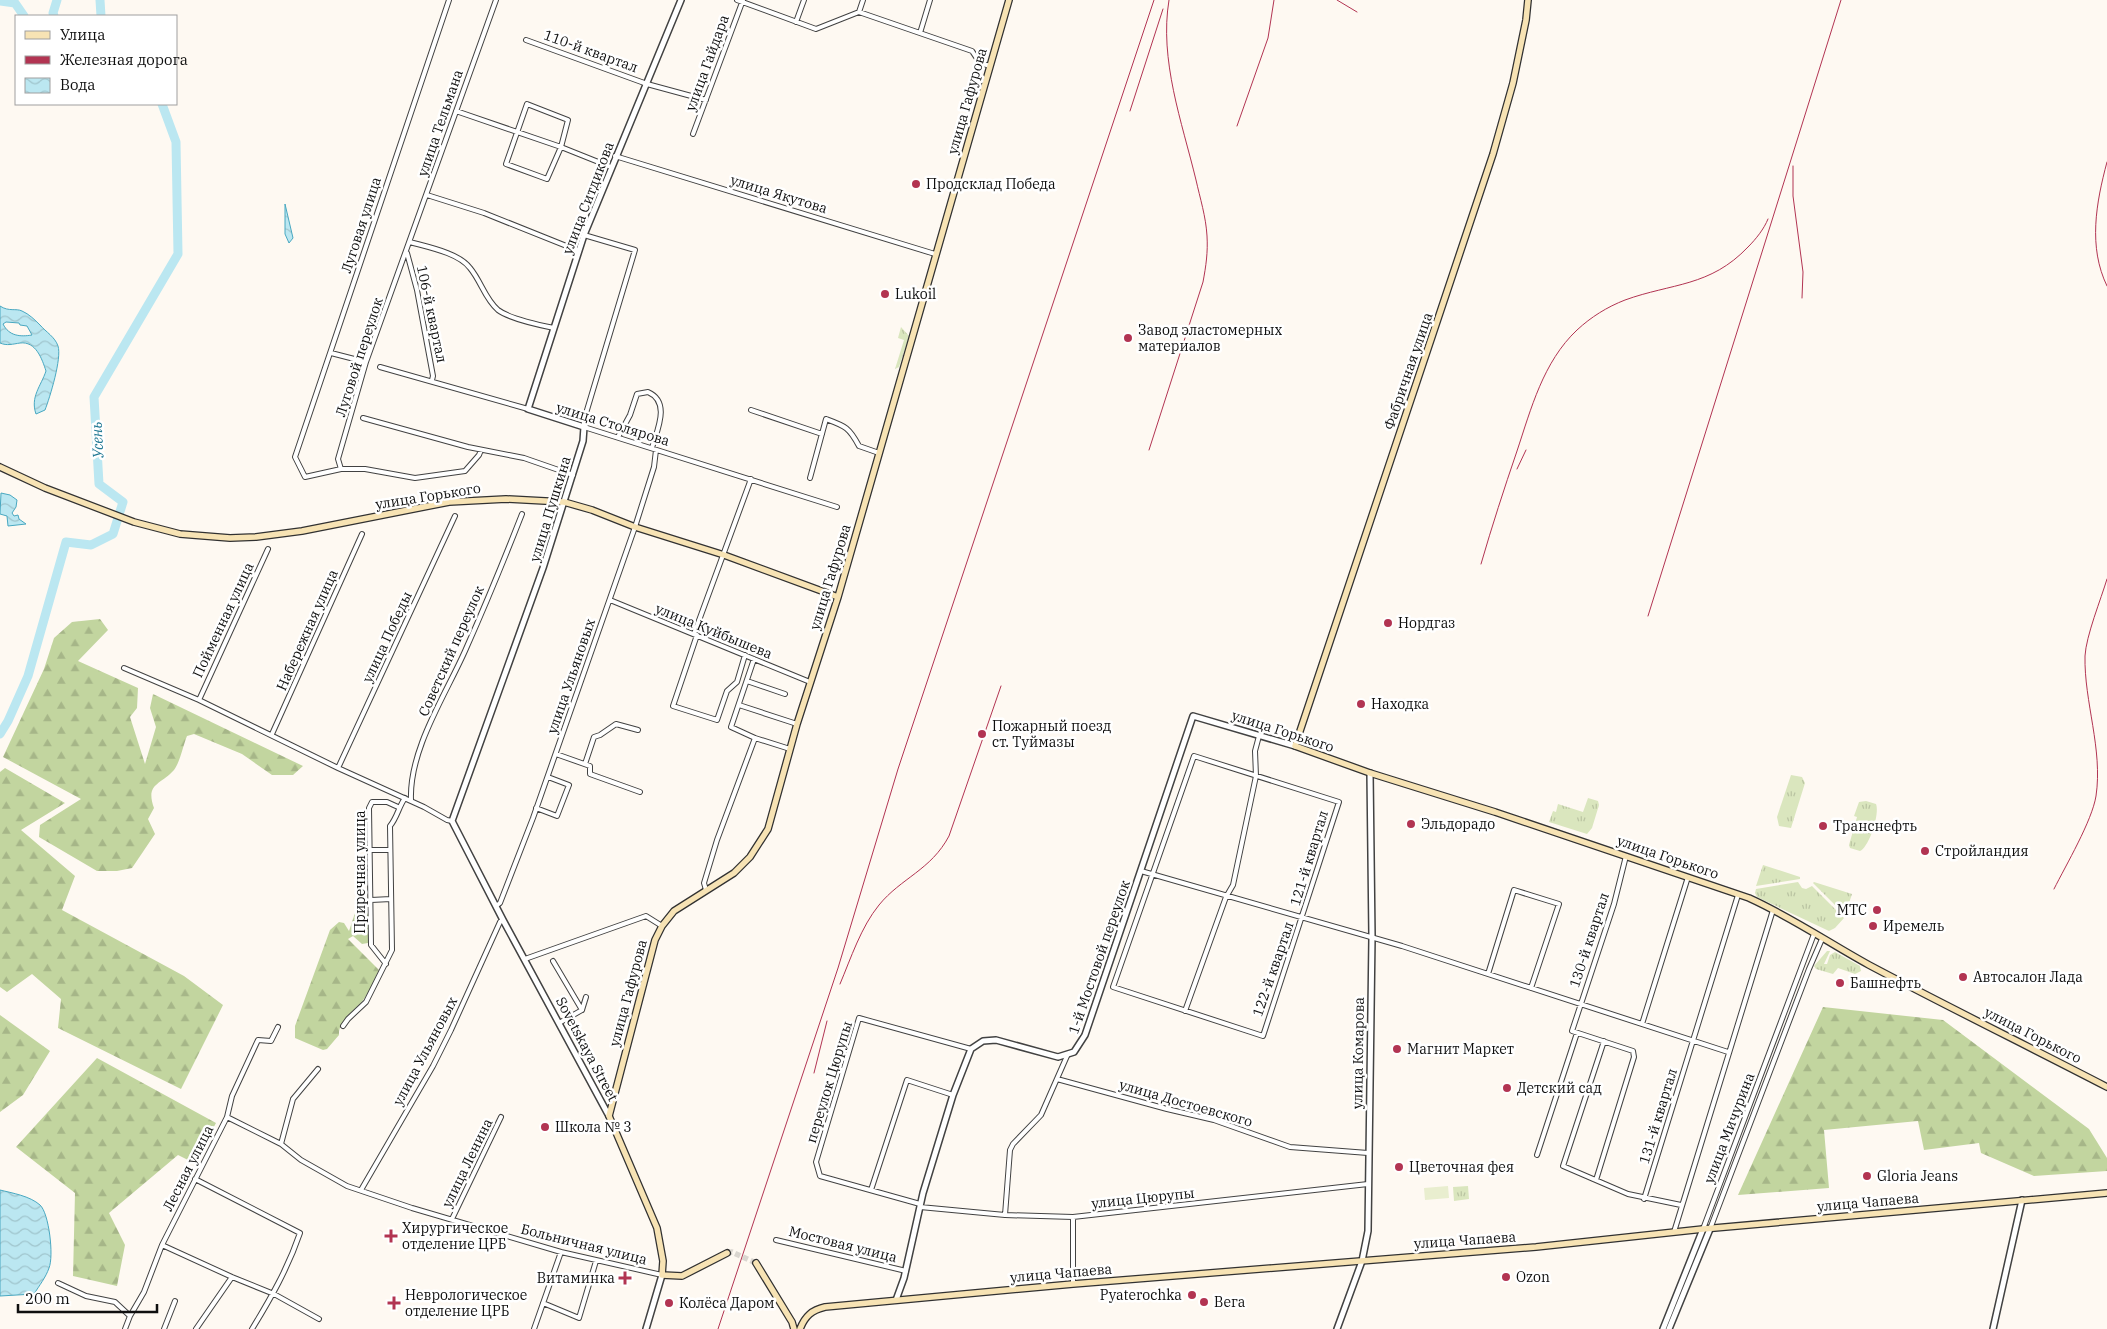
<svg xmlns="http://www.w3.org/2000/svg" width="2107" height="1329" font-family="'IBM Plex Serif',serif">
<defs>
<pattern id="grass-tufts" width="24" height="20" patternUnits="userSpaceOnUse" patternTransform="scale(1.25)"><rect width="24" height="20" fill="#dae6be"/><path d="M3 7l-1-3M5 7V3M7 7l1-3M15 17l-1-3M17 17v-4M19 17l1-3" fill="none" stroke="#bac4a2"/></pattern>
<pattern id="forest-firs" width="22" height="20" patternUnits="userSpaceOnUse" patternTransform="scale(1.25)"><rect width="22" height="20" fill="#c2d59f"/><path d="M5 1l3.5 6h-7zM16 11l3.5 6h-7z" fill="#a6b688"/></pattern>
<pattern id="water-waves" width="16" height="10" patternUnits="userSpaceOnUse" patternTransform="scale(1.25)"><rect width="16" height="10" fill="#bbe7f1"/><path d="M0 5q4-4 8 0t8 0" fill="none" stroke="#a0c5cd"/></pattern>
</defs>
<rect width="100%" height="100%" fill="#fef9f2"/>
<path fill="url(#grass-tufts)" d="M 901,327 L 909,336 L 899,367 L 895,369 L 904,340 L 898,338 Z
M 1791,775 L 1802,777 L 1805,783 L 1791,828 L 1779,826 L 1777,817 Z
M 1588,798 L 1598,801 L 1599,805 L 1592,828 L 1587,834 L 1549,822 L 1553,811 L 1556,812 L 1558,804 L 1583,812 Z
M 1866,801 L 1876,804 C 1880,814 1869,847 1860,851 L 1850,848 L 1849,845 L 1857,817 L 1854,816 L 1859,802 Z
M 1763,865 L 1800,877 L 1800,879 L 1756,886 Z
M 1798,882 L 1802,888 L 1806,889 L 1812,886 L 1844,918 L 1835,928 L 1829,931 L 1757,897 L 1755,893 L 1756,889 Z
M 1814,882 L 1852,894 L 1845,915 L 1813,883 Z
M 1827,951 L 1830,951 L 1824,964 L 1827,964 L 1830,955 L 1835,952 L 1860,966 L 1861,971 L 1855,974 L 1838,968 L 1833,974 L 1816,969 L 1814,966 Z
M 1468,1186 L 1469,1199 L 1454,1201 L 1453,1187 Z"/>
<path fill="url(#forest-firs)" d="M 100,619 L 108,630 L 78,661 L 138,688 L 137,708 L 130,717 L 145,764 L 156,727 L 150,708 L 153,694 L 303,766 L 293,775 L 272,775 L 242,754 L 194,734 L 187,736 C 183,746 180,762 174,770 C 161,785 145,783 154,808 L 148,819 L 155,834 L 132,868 L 117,871 L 97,871 L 39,837 L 40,825 L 81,799 L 3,757 L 44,669 L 54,638 L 72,622 Z
M 5,768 L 65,803 L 21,830 L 75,876 L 62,910 L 184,976 L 223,1005 L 181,1089 L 58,1028 L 61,999 L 32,974 L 7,992 L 0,987 L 0,772 Z
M 360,912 L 368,913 L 368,943 L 362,944 L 353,936 L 348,939 L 379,970 C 374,979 370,991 364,999 C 356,1010 338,1020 339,1035 L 327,1049 L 323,1050 L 295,1038 L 295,1026 L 330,930 L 339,922 L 344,923 L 349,931 L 355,913 Z
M 1823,1007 L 1943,1020 L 2089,1129 L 2107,1158 L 2107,1171 L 2034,1176 L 1981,1153 L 1979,1143 L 1924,1150 L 1918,1121 L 1824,1130 L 1829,1188 L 1738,1195 Z
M 0,1015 L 50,1051 L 23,1095 L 0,1112 Z
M 97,1058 L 216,1123 L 194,1163 L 178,1155 L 109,1213 L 125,1245 L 117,1286 L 73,1276 L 75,1193 L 16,1147 Z"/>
<path fill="#e9eecf" d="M 1448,1186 L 1449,1198 L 1425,1200 L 1424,1188 Z"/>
<path fill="url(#water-waves)" stroke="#49a8c1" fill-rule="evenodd" d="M 285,204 L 293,238 L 289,243 L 285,234 Z
M 0,306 C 9,312 16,308 22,311 C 29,314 35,320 40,325 C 46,332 55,337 58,346 C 62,358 50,397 45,410 L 36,414 C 30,397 41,386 46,371 C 42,359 36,341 20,343 C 13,344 7,346 0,343 ZM 6,322 L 19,323 L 20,325 L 27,326 L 32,335 C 20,337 9,336 3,324 Z
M 1,493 L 10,495 L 17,500 L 16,507 L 12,513 L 14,516 L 18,515 L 19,519 L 26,524 L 8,526 L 7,516 L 0,514 Z
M 0,1190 C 12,1193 30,1196 40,1205 C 49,1213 54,1256 49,1268 C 46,1277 39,1286 34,1294 L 0,1296 Z"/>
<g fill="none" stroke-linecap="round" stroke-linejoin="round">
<path stroke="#bbe7f1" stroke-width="9" d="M 100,0 L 101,16
M 0,1 L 15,3 L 24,16
M 54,16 L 53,13 L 57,0
M 0,734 L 8,721 L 28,676 L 66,542 L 91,545 L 113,534 L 123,502 L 99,484 L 94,397 L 178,254 L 176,142 L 162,104"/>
<path stroke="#dad6d0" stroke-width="5.5" stroke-dasharray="5.5 3" stroke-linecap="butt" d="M 727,1253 L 732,1252 L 756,1263"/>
<defs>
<path id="minor" d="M 449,0 L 295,457 L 305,477 L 341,469 L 365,469 L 415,478 L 465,471 L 479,455 L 481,450
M 737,0 L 816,29 L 859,12 L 972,51 L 980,63 L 990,66
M 859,12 L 863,0
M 796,22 L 804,0
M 920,33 L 930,0
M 526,40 L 647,84 L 706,100
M 527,104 L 568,120 L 561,147 L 547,179 L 506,164 Z
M 456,111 L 561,147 L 611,167
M 693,134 L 743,0
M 615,156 L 935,254
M 427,195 L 484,213 L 579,251
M 584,235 L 635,250 L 584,420 L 584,427 L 837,507
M 410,242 C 428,247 459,253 470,268 C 481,281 485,299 498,310 C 510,319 539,325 554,328
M 407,253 L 417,290 L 433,376 L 432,380
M 331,353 L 366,362
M 380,367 L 528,409
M 751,410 L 822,434
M 363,418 L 468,447 L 524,458 L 573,475
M 618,437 L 630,415 L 637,394 L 648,392 C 671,402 657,430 652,448
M 341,469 L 338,459 L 366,362 L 496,0
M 810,478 L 826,419 C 845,426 849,427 859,446 L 879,453
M 610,600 L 810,682
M 694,634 L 751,479
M 697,635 L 673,706 L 717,720 L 727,691 L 737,682 L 745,655
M 754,659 L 731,727 L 755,738
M 124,668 L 199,700 L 338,768 L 424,807 L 447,820 L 452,821
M 747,681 L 785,694
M 199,700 L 268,549
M 739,705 L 797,724
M 272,734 L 362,534
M 556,754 L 590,766 L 590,774 L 640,792
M 1194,756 L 1339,802 L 1263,1036 L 1113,987 Z
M 585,764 L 594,737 L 600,735 L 616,724 L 638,730
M 338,768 L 455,516
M 411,800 C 409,750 445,696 465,651 C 485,606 504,560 522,514
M 536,808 L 557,816 L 569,785 L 548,777
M 370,850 L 390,850
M 1141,871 L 1402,946 L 1728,1052
M 706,890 L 704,883 L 717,840 L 755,738 L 790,749
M 371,900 L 391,899
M 496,906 L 500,903 L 533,818 L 635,527 L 654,467 L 656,450
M 525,959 L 646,916 L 662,926
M 553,961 L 582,1010 L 559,1023
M 386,964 L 371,945 L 369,808 L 372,802 L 387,802 L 398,807
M 1488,974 L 1514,890 L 1559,904 L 1531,988
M 582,1010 L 586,997
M 1185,1011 L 1226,897 L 1233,885 L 1256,776 L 1255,751 L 1259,736
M 1642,1024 L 1688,877
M 343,1026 L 348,1019 L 366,1002 L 392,950 L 390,826 C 397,818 399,806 405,798
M 1604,1041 L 1563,1166 L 1628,1194 L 1681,1205
M 1057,1079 L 1167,1109 L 1214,1120 L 1290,1147 L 1368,1153
M 227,1117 L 281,1144 L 301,1160 L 347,1186 L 412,1208 L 561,1252 L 662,1275
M 281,1144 L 293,1099 L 318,1069
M 1537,1155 L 1577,1033
M 195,1179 L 300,1233 C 288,1268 271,1298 252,1329
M 1596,1180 L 1634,1057 L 1633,1051 L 1572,1031 L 1614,904 L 1626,856
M 361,1190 L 433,1066 L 451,1030 L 500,922 L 503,920
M 871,1190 L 907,1080 L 953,1095
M 1644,1199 L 1738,895
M 920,1204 L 820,1176 L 816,1162 L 859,1018 L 971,1049
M 920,1207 L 1005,1215 L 1073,1217 L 1368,1184
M 1005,1215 L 1010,1150 L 1013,1144 L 1041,1115 L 1067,1056
M 1073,1217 L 1073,1284
M 452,1219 L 501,1117
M 1703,1229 L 1814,934
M 1710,1229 L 1809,969 L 1822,939
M 1674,1232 L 1773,910
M 776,1240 L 906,1271
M 162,1245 L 232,1277 L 274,1294 L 319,1319
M 58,1283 L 86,1296 L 115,1302 L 130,1316
M 543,1303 L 579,1318 L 596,1261
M 125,1329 L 130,1316 L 144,1292 L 162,1245 L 227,1117 L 232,1096 L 258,1040 L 271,1041 L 278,1027
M 164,1329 L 175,1301
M 196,1329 L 232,1277
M 534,1329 L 561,1252"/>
<path id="tertiary" d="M 609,1116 L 503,920 L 452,821 L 543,568 L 583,441 L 584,427 L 528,409 L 584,235 L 681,0
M 896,1300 L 904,1278 L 923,1193 L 953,1095 L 971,1049 L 983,1041 L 996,1040 L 1058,1057 L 1074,1052 L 1085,1035 L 1193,716 L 1295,746
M 646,1329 L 662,1275
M 1337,1329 L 1362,1261 L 1368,1231 L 1372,937 L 1370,773
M 1663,1329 L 1703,1229
M 1669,1329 L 1710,1229
M 1993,1329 L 2022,1200"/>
<path id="secondary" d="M 1528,0 L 1526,20 L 1513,83 L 1493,154 L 1295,746 L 1370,773 L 1495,812 L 1749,898 C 1791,917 1829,943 1869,965 C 1948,1007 2028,1046 2107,1087
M 0,467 L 45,488 L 134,522 L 180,534 L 230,538 L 256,537 L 302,531 L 449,502 L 506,499 L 564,502 L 592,510 L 635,527 L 724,555 L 838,597
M 727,1253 L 682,1276 L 662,1275 L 663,1261 L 657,1228 L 609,1116 L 655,940 L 662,926 L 674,911 L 734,873 L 750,857 L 768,829 L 797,724 L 838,597 L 1009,0
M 756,1263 L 792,1322 L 794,1329
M 800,1329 C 805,1316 812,1310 825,1307 L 1073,1284 L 1536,1247 L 1703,1229 L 2107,1193"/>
</defs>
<use href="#minor" stroke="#424242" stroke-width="6"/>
<use href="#tertiary" stroke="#424242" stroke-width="8"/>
<use href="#secondary" stroke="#313131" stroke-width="8"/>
<use href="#minor" stroke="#fff" stroke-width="4"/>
<use href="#tertiary" stroke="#fff" stroke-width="5"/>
<use href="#secondary" stroke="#f7e3b4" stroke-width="5.5"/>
<path stroke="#b23452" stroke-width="1" d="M 1337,0 L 1357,12
M 1130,111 L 1163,9
M 1237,126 L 1268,38 L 1274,0
M 2107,162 C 2096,203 2088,247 2107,286
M 1793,166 L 1793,196 L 1803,272 L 1802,298
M 1149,450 L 1203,282 C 1206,266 1208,252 1207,236 C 1206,217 1200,198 1196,180 C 1182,122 1159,60 1169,0
M 1517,469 L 1526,450
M 1481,564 C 1492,526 1504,489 1517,451 C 1531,409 1543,362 1577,330 C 1591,317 1607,307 1625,300 C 1672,283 1710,287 1748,247 C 1756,239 1764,229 1768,219
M 1648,616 L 1841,0
M 2054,889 C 2066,865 2092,821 2096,796 C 2103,749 2084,702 2085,656 C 2086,636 2101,599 2107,579
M 840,984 C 851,958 861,927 879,905 C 901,878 931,870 949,836 L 1001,686
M 814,1073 L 827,1021
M 718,1329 L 838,968 L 898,769 L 1154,0"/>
</g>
<g fill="#b23452" stroke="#fff" stroke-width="2">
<circle cx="916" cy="184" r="5"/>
<circle cx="885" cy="294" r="5"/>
<circle cx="1128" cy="338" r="5"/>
<circle cx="1388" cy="623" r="5"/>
<circle cx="1361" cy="704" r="5"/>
<circle cx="982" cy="734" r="5"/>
<circle cx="1411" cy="824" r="5"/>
<circle cx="1823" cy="826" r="5"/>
<circle cx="1925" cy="851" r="5"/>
<circle cx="1877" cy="910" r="5"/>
<circle cx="1873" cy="926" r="5"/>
<circle cx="1963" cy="977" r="5"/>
<circle cx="1840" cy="983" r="5"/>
<circle cx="1397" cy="1049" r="5"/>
<circle cx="1507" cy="1088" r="5"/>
<circle cx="545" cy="1127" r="5"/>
<circle cx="1399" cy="1167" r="5"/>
<circle cx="1867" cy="1176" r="5"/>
<path d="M388.5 1228.5h5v5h5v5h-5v5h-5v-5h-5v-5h5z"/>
<circle cx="1506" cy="1277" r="5"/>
<path d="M622.5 1270.5h5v5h5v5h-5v5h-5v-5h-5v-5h5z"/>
<circle cx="1192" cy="1295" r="5"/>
<circle cx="1204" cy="1302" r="5"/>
<path d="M391.5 1295.5h5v5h5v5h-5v5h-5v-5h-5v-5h5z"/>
<circle cx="669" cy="1303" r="5"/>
</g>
<g text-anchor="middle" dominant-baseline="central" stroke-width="5" stroke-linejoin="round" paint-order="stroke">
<g font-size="14" fill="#0f0f0f" stroke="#fff">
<text transform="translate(591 51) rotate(20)">110-й квартал</text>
<text transform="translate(707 63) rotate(-70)">улица Гайдара</text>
<text transform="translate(967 101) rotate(-74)">улица Гафурова</text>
<text transform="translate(440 123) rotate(-71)">улица Тельмана</text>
<text transform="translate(779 194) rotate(17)">улица Якутова</text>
<text transform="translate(588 198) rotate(-69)">улица Ситдикова</text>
<text transform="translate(361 225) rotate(-72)">Луговая улица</text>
<text transform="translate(432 314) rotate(78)">106-й квартал</text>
<text transform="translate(359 357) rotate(-72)">Луговой переулок</text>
<text transform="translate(1408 371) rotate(-71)">Фабричная улица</text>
<text transform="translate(613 424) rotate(17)">улица Столярова</text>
<text transform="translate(428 496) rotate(-9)">улица Горького</text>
<text transform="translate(550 509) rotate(-73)">улица Пушкина</text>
<text transform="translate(830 577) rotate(-73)">улица Гафурова</text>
<text transform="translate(223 620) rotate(-65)">Пойменная улица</text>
<text transform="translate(307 630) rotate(-66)">Набережная улица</text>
<text transform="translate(714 631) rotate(22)">улица Куйбышева</text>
<text transform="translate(387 637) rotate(-65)">улица Победы</text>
<text transform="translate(451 651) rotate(-66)">Советский переулок</text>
<text transform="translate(571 676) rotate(-71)">улица Ульяновых</text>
<text transform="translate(1283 731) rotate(18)">улица Горького</text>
<text transform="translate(1668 857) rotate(19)">улица Горького</text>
<text transform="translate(1309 858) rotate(-73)">121-й квартал</text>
<text transform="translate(360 872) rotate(-90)">Приречная улица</text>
<text transform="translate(1589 940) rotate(-72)">130-й квартал</text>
<text transform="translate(1099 957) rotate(-71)">1-й Мостовой переулок</text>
<text transform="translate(1273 969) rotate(-71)">122-й квартал</text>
<text transform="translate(628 993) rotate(-75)">улица Гафурова</text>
<text transform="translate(2033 1035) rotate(27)">улица Горького</text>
<text transform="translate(587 1049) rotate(62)">Sovetskaya Street</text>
<text transform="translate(425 1051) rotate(-62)">улица Ульяновых</text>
<text transform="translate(1358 1053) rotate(-89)">улица Комарова</text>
<text transform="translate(829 1082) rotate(-73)">переулок Цюрупы</text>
<text transform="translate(1186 1103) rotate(16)">улица Достоевского</text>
<text transform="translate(1658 1116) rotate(-73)">131-й квартал</text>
<text transform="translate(1729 1128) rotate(-69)">улица Мичурина</text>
<text transform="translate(467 1163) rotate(-64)">улица Ленина</text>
<text transform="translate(188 1168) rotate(-63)">Лесная улица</text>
<text transform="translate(1143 1198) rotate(-6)">улица Цюрупы</text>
<text transform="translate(1868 1202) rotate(-5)">улица Чапаева</text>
<text transform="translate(1465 1240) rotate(-4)">улица Чапаева</text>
<text transform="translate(584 1244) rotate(14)">Больничная улица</text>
<text transform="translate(843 1244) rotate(14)">Мостовая улица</text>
<text transform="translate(1061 1273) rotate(-5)">улица Чапаева</text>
</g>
<g font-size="14" fill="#0f0f0f" stroke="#fff" text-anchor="start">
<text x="926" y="184">Продсклад Победа</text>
<text x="895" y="294">Lukoil</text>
<text x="1138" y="330">Завод эластомерных<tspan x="1138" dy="16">материалов</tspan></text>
<text x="1398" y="623">Нордгаз</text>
<text x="1371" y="704">Находка</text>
<text x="992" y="726">Пожарный поезд<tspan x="992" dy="16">ст. Туймазы</tspan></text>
<text x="1421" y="824">Эльдорадо</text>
<text x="1833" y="826">Транснефть</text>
<text x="1935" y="851">Стройландия</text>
<text x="1867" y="910" text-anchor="end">МТС</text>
<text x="1883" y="926">Иремель</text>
<text x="1973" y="977">Автосалон Лада</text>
<text x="1850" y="983">Башнефть</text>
<text x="1407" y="1049">Магнит Маркет</text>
<text x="1517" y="1088">Детский сад</text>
<text x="555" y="1127">Школа № 3</text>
<text x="1409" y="1167">Цветочная фея</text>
<text x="1877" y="1176">Gloria Jeans</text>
<text x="402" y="1228">Хирургическое<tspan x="402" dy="16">отделение ЦРБ</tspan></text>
<text x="1516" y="1277">Ozon</text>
<text x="615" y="1278" text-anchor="end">Витаминка</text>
<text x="405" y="1295">Неврологическое<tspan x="405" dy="16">отделение ЦРБ</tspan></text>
<text x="1182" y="1295" text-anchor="end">Pyaterochka</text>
<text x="1214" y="1302">Вега</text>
<text x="679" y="1303">Колёса Даром</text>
</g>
<g font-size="15" font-style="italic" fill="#237a95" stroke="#fff">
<text transform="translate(97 440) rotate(-93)">Усень</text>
</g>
</g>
<rect x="15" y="15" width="162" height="90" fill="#ffffff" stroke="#9f9f9f"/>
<rect x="25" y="31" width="25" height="8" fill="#f7e3b4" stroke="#9f9f9f"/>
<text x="60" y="40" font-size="15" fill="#0f0f0f">Улица</text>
<rect x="25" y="56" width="25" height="8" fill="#b23452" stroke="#9f9f9f"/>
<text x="60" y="65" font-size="15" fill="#0f0f0f">Железная дорога</text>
<rect x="25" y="78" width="25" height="15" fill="url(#water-waves)" stroke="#9f9f9f"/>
<text x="60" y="90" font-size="15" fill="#0f0f0f">Вода</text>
<path d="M18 1304v8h139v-8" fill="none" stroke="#0f0f0f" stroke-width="2.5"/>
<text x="25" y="1304" font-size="15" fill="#0f0f0f" stroke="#ffffff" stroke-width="4" paint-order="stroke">200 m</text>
</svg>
